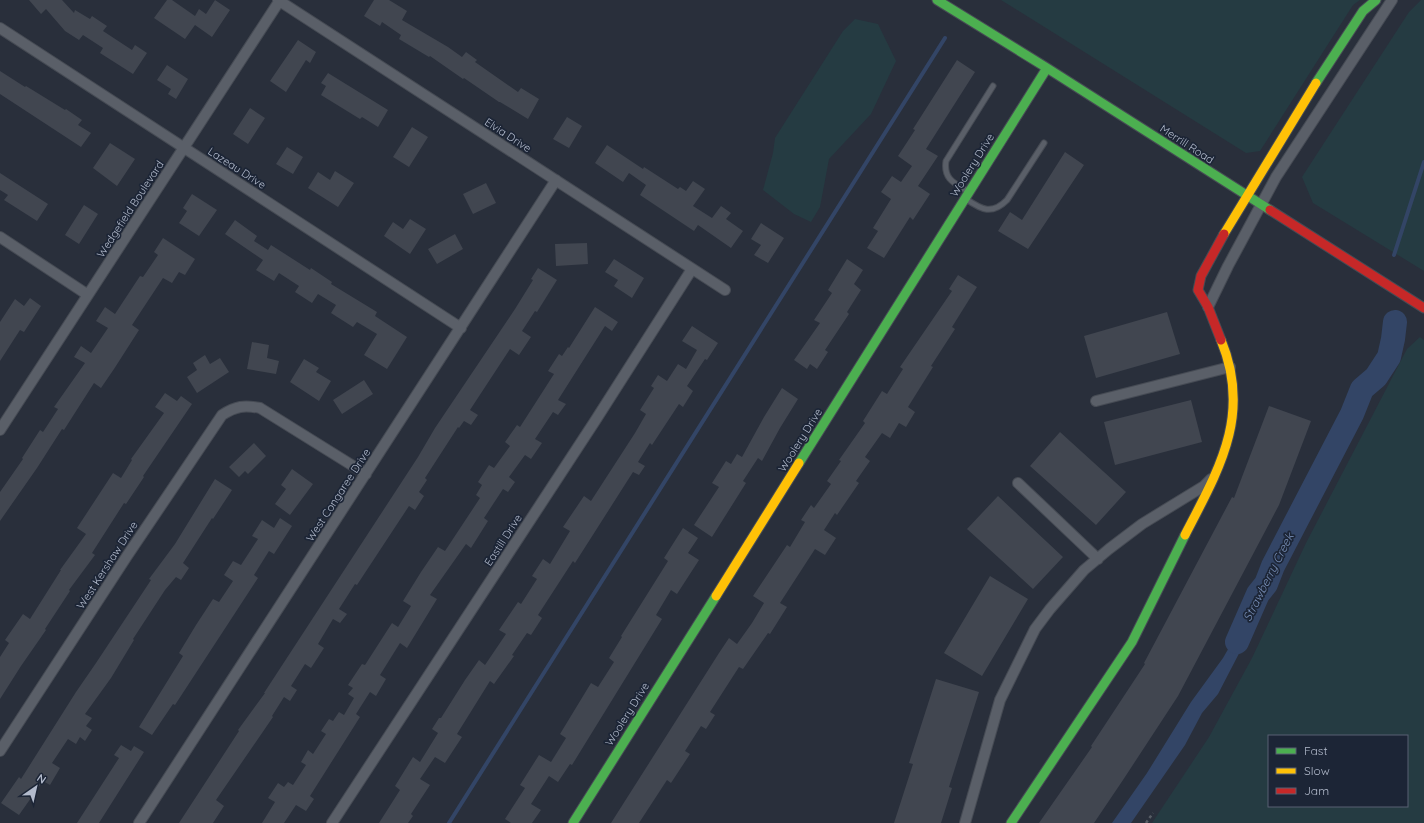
<svg xmlns="http://www.w3.org/2000/svg" width="1424" height="823" font-family="Quicksand,sans-serif">
<rect width="100%" height="100%" fill="#292f3b"/>
<path fill="#253b42" fill-rule="evenodd" d="M 1001,0 L 1360,0 L 1353,5 L 1260,151 L 1246,153 Z
M 1421,0 L 1424,0 L 1424,271 L 1313,203 L 1302,177 L 1409,12 Z
M 855,19 L 878,24 L 896,61 L 871,114 L 829,159 L 820,207 L 811,222 L 794,214 L 763,190 L 773,153 L 775,138 L 843,31 Z
M 1420,337 L 1424,340 L 1424,823 L 1152,823 L 1209,737 L 1252,658 L 1306,543 L 1407,349 ZM 1269,736 L 1407,736 L 1407,806 L 1269,806 Z"/>
<path fill="#334566" d="M 1250,613 L 1251,626 L 1246,640 L 1218,694 L 1202,713 L 1185,745 L 1131,823 L 1112,823 L 1147,773 L 1191,702 L 1223,658 L 1238,632 L 1245,617 Z"/>
<g fill="none" stroke-linecap="round" stroke-linejoin="round">
<path stroke="#334566" stroke-width="4" d="M 1394,255 L 1424,162
M 449,823 L 945,38"/>
<path stroke="#334566" stroke-width="24" d="M 1237,642 L 1258,594 L 1266,584 L 1273,566 L 1352,414 L 1362,389 L 1376,377 L 1389,357 L 1393,339 L 1395,322"/>
</g>
<path fill="#414650" d="M 29,0 L 62,0 L 74,13 L 75,10 L 90,19 L 92,16 L 107,26 L 103,31 L 132,50 L 135,45 L 147,53 L 133,74 L 100,53 L 103,48 L 83,35 L 79,40 L 65,31 L 46,9 L 41,14 Z
M 167,0 L 172,0 L 195,16 L 199,9 L 206,14 L 215,0 L 230,10 L 212,37 L 195,25 L 185,39 L 154,18 Z
M 374,0 L 389,0 L 407,11 L 402,20 L 448,47 L 462,57 L 466,52 L 477,60 L 475,62 L 518,92 L 521,88 L 539,99 L 528,119 L 500,102 L 499,102 L 464,78 L 463,79 L 430,56 L 429,57 L 399,39 L 401,35 L 382,22 L 380,26 L 364,16 Z
M 298,40 L 316,52 L 310,63 L 306,60 L 286,92 L 270,81 Z
M 957,60 L 975,72 L 926,149 L 938,156 L 918,186 L 930,194 L 913,220 L 910,217 L 884,258 L 867,248 L 878,231 L 873,228 L 891,199 L 881,192 L 892,176 L 901,182 L 912,166 L 898,156 L 915,130 L 913,129 Z
M 167,65 L 188,79 L 176,99 L 168,94 L 171,89 L 157,80 Z
M 0,71 L 25,87 L 26,86 L 65,110 L 66,109 L 82,120 L 78,125 L 91,133 L 81,147 L 0,94 Z
M 328,73 L 388,110 L 378,127 L 362,117 L 360,119 L 321,95 L 326,86 L 321,83 Z
M 250,108 L 265,118 L 248,144 L 233,134 Z
M 567,117 L 582,126 L 569,148 L 553,139 Z
M 412,127 L 428,137 L 409,167 L 393,157 Z
M 110,143 L 135,159 L 117,186 L 93,168 Z
M 607,145 L 643,169 L 644,167 L 678,189 L 680,187 L 686,191 L 693,181 L 705,189 L 693,206 L 712,218 L 721,206 L 731,213 L 726,219 L 743,231 L 731,248 L 698,225 L 694,231 L 640,195 L 646,185 L 629,173 L 623,182 L 595,163 Z
M 287,147 L 303,157 L 293,174 L 276,164 Z
M 1065,152 L 1084,165 L 1028,249 L 998,231 L 1010,212 L 1022,220 Z
M 335,171 L 354,183 L 338,207 L 308,188 L 318,172 L 330,180 Z
M 0,173 L 48,204 L 37,221 L 4,200 L 8,195 L 0,190 Z
M 486,183 L 496,203 L 473,214 L 463,194 Z
M 192,194 L 217,210 L 199,236 L 179,223 L 187,211 L 183,208 Z
M 84,205 L 98,214 L 79,244 L 65,235 Z
M 410,219 L 426,229 L 410,254 L 384,236 L 393,222 L 403,229 Z
M 235,220 L 257,236 L 254,241 L 268,250 L 271,245 L 310,270 L 311,268 L 332,282 L 331,284 L 377,312 L 375,316 L 407,337 L 387,369 L 364,355 L 377,334 L 357,322 L 353,327 L 331,313 L 336,305 L 318,294 L 312,303 L 295,292 L 299,286 L 279,273 L 274,281 L 256,270 L 263,260 L 225,234 Z
M 761,223 L 784,238 L 768,263 L 754,255 L 761,245 L 751,239 Z
M 455,234 L 463,249 L 437,264 L 428,249 Z
M 163,238 L 195,259 L 185,275 L 179,272 L 172,283 L 163,278 L 132,325 L 139,330 L 114,369 L 101,388 L 94,383 L 64,430 L 62,429 L 37,468 L 0,521 L 0,492 L 23,459 L 22,458 L 40,430 L 43,432 L 58,409 L 54,407 L 85,363 L 74,357 L 81,346 L 91,353 L 108,328 L 96,321 L 105,307 L 115,314 L 140,276 L 143,277 L 158,255 L 154,252 Z
M 587,243 L 588,264 L 556,266 L 555,244 Z
M 614,259 L 644,278 L 632,298 L 614,286 L 618,280 L 605,272 Z
M 847,259 L 863,270 L 854,284 L 861,290 L 847,312 L 849,314 L 825,350 L 828,352 L 817,369 L 810,364 L 807,369 L 794,360 L 820,323 L 814,320 L 832,293 L 828,290 Z
M 538,268 L 557,280 L 537,312 L 535,311 L 522,331 L 531,337 L 519,355 L 510,349 L 470,410 L 478,415 L 471,425 L 464,421 L 459,428 L 458,427 L 425,478 L 427,480 L 419,492 L 424,496 L 415,510 L 409,506 L 357,585 L 355,584 L 339,609 L 347,614 L 340,623 L 333,619 L 318,644 L 324,648 L 311,668 L 305,664 L 291,686 L 297,690 L 290,701 L 284,697 L 272,716 L 273,717 L 216,800 L 224,806 L 213,823 L 179,823 L 239,731 L 238,730 L 265,693 L 264,693 L 418,457 L 435,428 L 515,309 L 533,280 L 531,279 Z
M 958,275 L 977,287 L 952,327 L 955,329 L 931,366 L 933,367 L 908,407 L 915,412 L 906,427 L 899,423 L 890,438 L 882,433 L 865,457 L 870,461 L 856,481 L 859,483 L 837,515 L 835,513 L 824,530 L 836,538 L 825,555 L 815,549 L 780,603 L 787,607 L 770,634 L 768,633 L 743,669 L 739,667 L 710,712 L 715,715 L 706,729 L 701,726 L 685,751 L 690,754 L 671,783 L 667,780 L 639,823 L 611,823 L 719,653 L 729,638 L 737,644 L 752,623 L 764,603 L 753,596 L 787,545 L 790,547 L 805,522 L 801,520 L 811,505 L 814,508 L 831,484 L 827,481 L 841,461 L 839,460 L 865,423 L 863,421 L 882,391 L 887,394 L 903,369 L 900,367 L 952,291 L 949,289 Z
M 30,298 L 41,306 L 24,332 L 20,330 L 0,361 L 0,322 L 15,299 L 24,306 Z
M 595,307 L 618,322 L 612,331 L 605,326 L 558,400 L 566,404 L 558,415 L 553,412 L 535,439 L 542,443 L 531,459 L 525,455 L 509,477 L 515,482 L 508,492 L 503,489 L 484,518 L 488,521 L 471,548 L 466,544 L 430,595 L 437,599 L 407,648 L 400,643 L 380,675 L 386,679 L 376,696 L 370,692 L 356,714 L 360,717 L 310,796 L 314,799 L 306,811 L 296,805 L 284,823 L 262,823 L 275,802 L 268,798 L 278,783 L 284,787 L 288,782 L 293,785 L 306,765 L 301,762 L 308,750 L 313,754 L 326,734 L 321,731 L 329,719 L 333,721 L 339,712 L 344,715 L 354,698 L 348,694 L 353,688 L 348,685 L 362,664 L 365,665 L 392,623 L 398,627 L 411,606 L 403,601 L 421,572 L 438,547 L 445,551 L 480,498 L 476,495 L 482,485 L 478,482 L 489,465 L 494,468 L 510,446 L 505,442 L 517,425 L 520,427 L 554,374 L 548,371 L 559,354 L 562,356 L 568,347 L 569,348 Z
M 1167,312 L 1180,354 L 1096,378 L 1084,336 Z
M 692,326 L 718,343 L 707,360 L 705,359 L 687,386 L 693,391 L 683,407 L 679,404 L 652,445 L 650,443 L 638,462 L 645,466 L 639,475 L 633,472 L 575,563 L 573,561 L 538,615 L 542,618 L 531,635 L 527,633 L 512,655 L 514,656 L 494,684 L 490,681 L 457,734 L 462,737 L 445,763 L 435,757 L 420,779 L 430,785 L 411,814 L 413,816 L 408,823 L 379,823 L 400,790 L 395,786 L 413,757 L 420,762 L 438,733 L 432,729 L 439,718 L 441,718 L 465,680 L 479,660 L 485,665 L 506,634 L 499,630 L 518,602 L 521,604 L 537,579 L 532,576 L 543,559 L 550,564 L 570,531 L 563,527 L 584,496 L 591,501 L 635,433 L 646,414 L 640,410 L 654,388 L 651,386 L 658,375 L 667,381 L 678,364 L 686,369 L 697,350 L 682,341 Z
M 252,342 L 269,345 L 267,358 L 279,361 L 276,374 L 247,369 Z
M 205,355 L 210,364 L 220,358 L 229,372 L 197,393 L 187,377 L 197,370 L 193,363 Z
M 304,359 L 319,368 L 316,372 L 331,381 L 319,401 L 290,382 Z
M 364,380 L 373,394 L 342,414 L 333,400 Z
M 782,388 L 798,399 L 780,428 L 762,461 L 758,458 L 743,481 L 746,483 L 712,537 L 694,525 L 719,487 L 712,483 L 726,461 L 731,464 L 737,454 L 742,457 L 764,417 Z
M 165,393 L 177,401 L 181,396 L 192,404 L 143,476 L 144,477 L 126,504 L 124,503 L 92,553 L 95,555 L 69,590 L 70,591 L 45,629 L 46,630 L 21,666 L 0,699 L 0,657 L 9,643 L 5,640 L 23,614 L 30,619 L 61,570 L 60,570 L 86,534 L 77,528 L 113,473 L 121,478 L 132,460 L 131,459 L 164,413 L 155,407 Z
M 1191,400 L 1202,442 L 1115,465 L 1104,422 Z
M 1269,406 L 1311,421 L 1279,505 L 1178,696 L 1123,780 L 1094,823 L 1039,823 L 1092,747 L 1091,746 L 1145,664 L 1144,663 L 1232,497 L 1234,498 Z
M 1060,432 L 1126,492 L 1096,525 L 1030,466 Z
M 254,443 L 266,456 L 248,474 L 245,471 L 239,477 L 229,467 Z
M 292,469 L 313,484 L 290,515 L 275,504 L 286,489 L 281,485 Z
M 215,479 L 232,490 L 213,519 L 212,518 L 183,563 L 189,568 L 181,580 L 176,577 L 165,590 L 133,639 L 134,640 L 111,678 L 85,714 L 92,718 L 86,726 L 92,730 L 85,741 L 80,737 L 76,744 L 68,739 L 52,763 L 60,768 L 50,785 L 43,781 L 19,815 L 1,803 L 19,777 L 21,779 L 76,692 L 96,663 L 151,580 L 149,579 L 175,544 Z
M 998,496 L 1063,557 L 1033,589 L 967,529 Z
M 280,518 L 292,526 L 274,554 L 269,551 L 254,575 L 258,578 L 175,705 L 173,704 L 152,735 L 139,727 L 183,656 L 179,653 L 196,625 L 213,599 L 219,602 L 233,581 L 224,575 L 233,561 L 241,565 L 258,539 L 252,536 L 262,520 L 274,528 Z
M 683,528 L 698,538 L 688,553 L 699,560 L 677,594 L 671,590 L 656,615 L 662,619 L 572,765 L 570,764 L 558,782 L 549,776 L 531,804 L 541,810 L 532,823 L 511,823 L 505,819 L 525,788 L 520,785 L 539,755 L 551,762 L 566,738 L 560,734 L 591,683 L 598,687 L 614,662 L 609,658 L 622,637 L 621,636 L 668,561 L 664,558 Z
M 990,576 L 1028,599 L 982,676 L 944,653 Z
M 936,679 L 979,692 L 949,787 L 952,788 L 941,823 L 894,823 L 913,764 L 909,763 Z
M 121,745 L 131,751 L 134,746 L 144,752 L 99,823 L 77,823 L 119,758 L 114,755 Z"/>
<g fill="none" stroke-linecap="round" stroke-linejoin="round">
<defs>
<path id="lane" d="M 969,192 C 956,184 943,180 946,161 L 993,86
M 966,199 C 982,210 992,215 1007,200 L 1044,143"/>
<path id="street" d="M 278,0 L 725,290
M 0,28 L 461,328
M 0,237 L 88,295
M 1208,307 L 1228,266 L 1276,177 L 1392,0
M 1096,401 L 1230,367
M 0,430 L 280,0
M 1018,483 L 1098,559
M 0,751 L 127,556 L 222,415 C 236,406 244,405 260,408 L 366,474
M 139,823 L 556,180
M 332,823 L 595,421 L 692,269
M 965,823 L 1000,700 L 1035,629 L 1050,609 L 1084,570 L 1109,549 L 1142,524 L 1204,486 L 1211,479"/>
<path id="fast" d="M 937,0 L 1047,68 L 1270,210
M 1316,83 L 1363,11 L 1376,0
M 799,463 L 1047,68
M 573,823 L 716,596
M 1011,823 L 1132,642 L 1185,535"/>
<path id="slow" d="M 1224,234 L 1316,83
M 1185,535 C 1219,469 1252,415 1221,340
M 716,596 L 799,463"/>
<path id="jam" d="M 1270,210 L 1424,308
M 1221,340 L 1208,307 L 1198,290 L 1201,276 L 1224,234"/>
</defs>
<use href="#lane" stroke="#464b54" stroke-width="7"/>
<use href="#street" stroke="#464b54" stroke-width="12"/>
<use href="#fast" stroke="#464b54" stroke-width="11"/>
<use href="#slow" stroke="#464b54" stroke-width="11"/>
<use href="#jam" stroke="#464b54" stroke-width="11"/>
<path stroke="#575d65" stroke-width="2.5" stroke-dasharray="3 3" stroke-linecap="butt" d="M 1146,823 L 1153,813"/>
<use href="#lane" stroke="#5a5f68" stroke-width="5"/>
<use href="#street" stroke="#5a5f68" stroke-width="10"/>
<use href="#fast" stroke="#4caf50" stroke-width="9"/>
<use href="#slow" stroke="#ffc107" stroke-width="9"/>
<use href="#jam" stroke="#c62828" stroke-width="9"/>
</g>
<g text-anchor="middle" dominant-baseline="central" stroke-width="3.5" stroke-linejoin="round" paint-order="stroke">
<g font-size="11" fill="#b3bbcc" stroke="#1c2536">
<text transform="translate(508 135) rotate(33)">Elvia Drive</text>
<text transform="translate(1187 144) rotate(33)">Merrill Road</text>
<text transform="translate(972 165) rotate(-58)">Woolery Drive</text>
<text transform="translate(237 168) rotate(33)">Lazeau Drive</text>
<text transform="translate(130 209) rotate(-57)">Wedgefield Boulevard</text>
<text transform="translate(800 440) rotate(-58)">Woolery Drive</text>
<text transform="translate(338 495) rotate(-57)">West Congaree Drive</text>
<text transform="translate(503 540) rotate(-57)">Eastill Drive</text>
<text transform="translate(107 565) rotate(-57)">West Kershaw Drive</text>
<text transform="translate(627 714) rotate(-58)">Woolery Drive</text>
</g>
<g font-size="12" font-style="italic" fill="#778eb6" stroke="#1c2536">
<text transform="translate(1268 577) rotate(-63)">Strawberry Creek</text>
</g>
</g>
<rect x="1268" y="735" width="140" height="72" fill="#1c2536" stroke="#586172"/>
<rect x="1276" y="748" width="20" height="6" fill="#4caf50" stroke="#586172"/>
<text x="1304" y="755" font-size="12" fill="#b3bbcc">Fast</text>
<rect x="1276" y="768" width="20" height="6" fill="#ffc107" stroke="#586172"/>
<text x="1304" y="775" font-size="12" fill="#b3bbcc">Slow</text>
<rect x="1276" y="788" width="20" height="6" fill="#c62828" stroke="#586172"/>
<text x="1304" y="795" font-size="12" fill="#b3bbcc">Jam</text>
<g transform="translate(36 787) rotate(34)" stroke="#1c2536" stroke-width="3" paint-order="stroke">
<path d="M0-3L7 15L0 10L-7 15Z" fill="#b3bbcc"/>
<text y="-6" font-size="11" font-weight="bold" text-anchor="middle" fill="#b3bbcc">N</text>
</g>
</svg>
